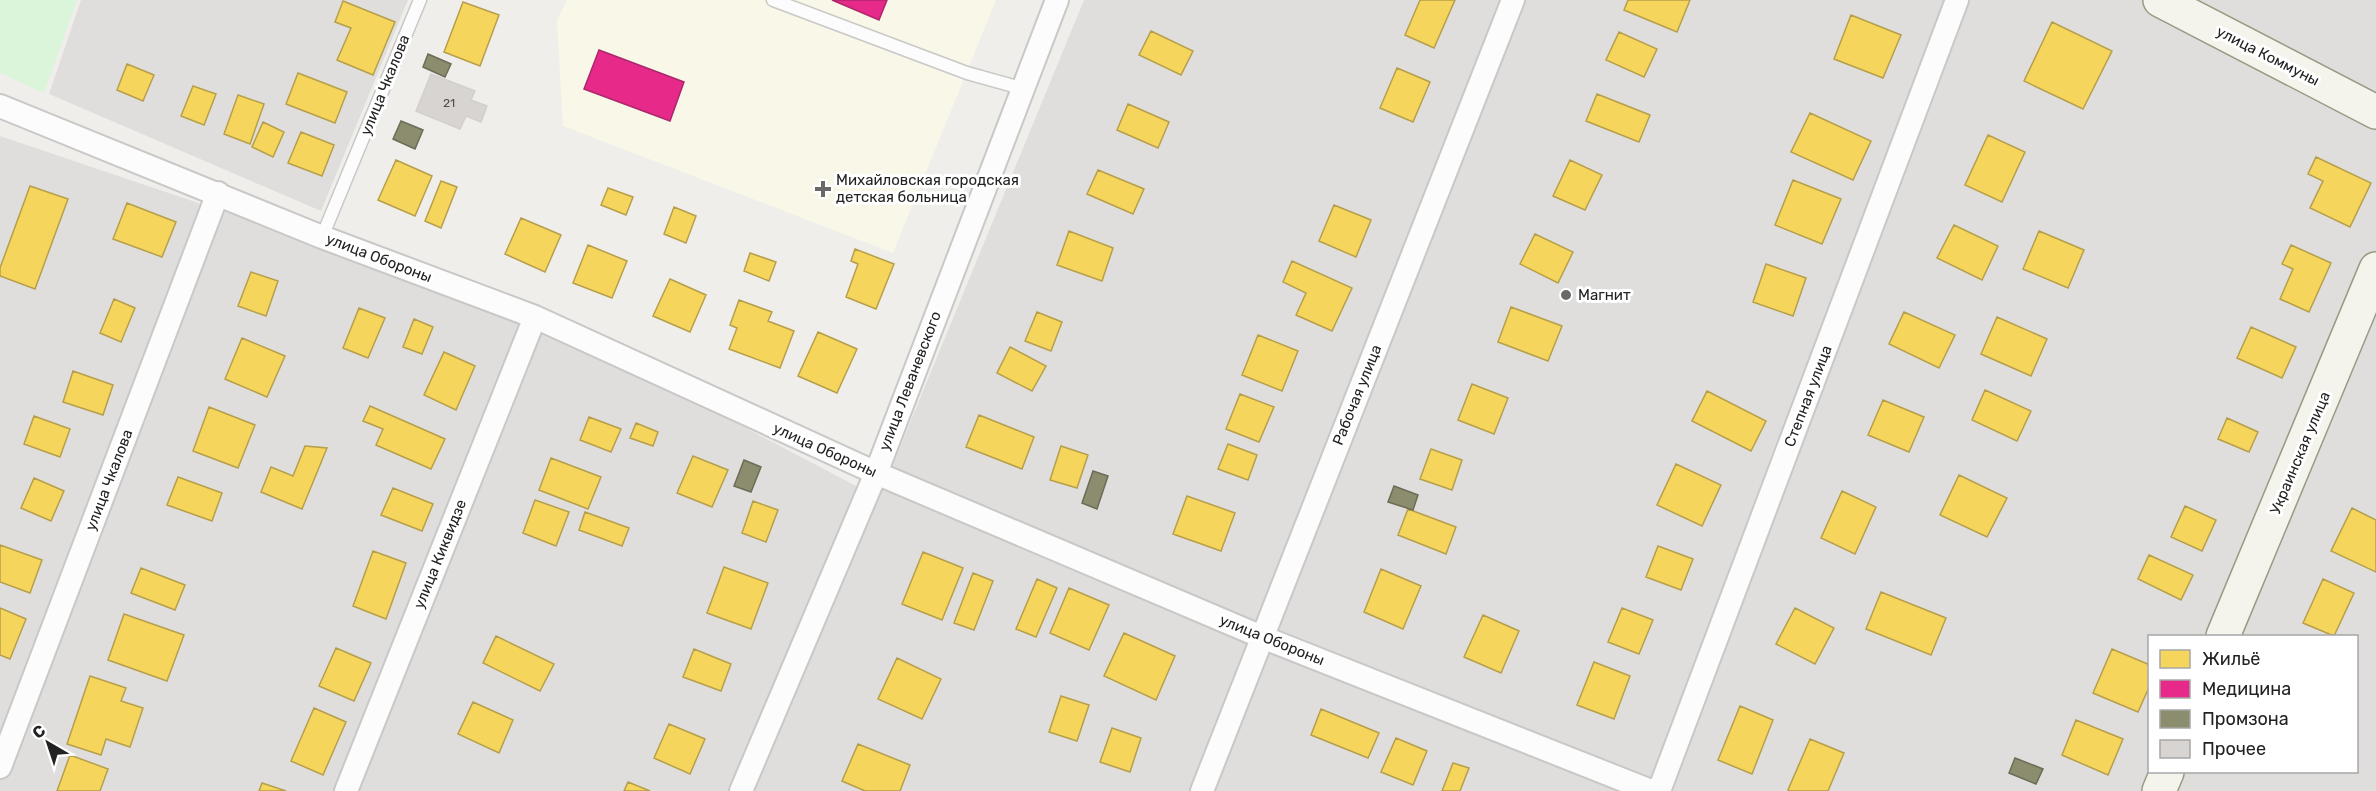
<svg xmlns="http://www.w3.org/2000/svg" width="2376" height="791" font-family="Rubik,sans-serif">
<rect width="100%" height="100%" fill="#f0eeeb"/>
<path fill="#dfdedc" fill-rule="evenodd" d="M 81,0 L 408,0 L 321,211 L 49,94 Z
M 1084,0 L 2376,0 L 2376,791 L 0,791 L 0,136 L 535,317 L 879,498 ZM 2150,636 L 2356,636 L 2356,772 L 2150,772 Z"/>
<path fill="#f8f7e8" d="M 567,0 L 996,0 L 893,253 L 563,126 L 557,21 Z"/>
<path fill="#daf5da" d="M 0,0 L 77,0 L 44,93 L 0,73 Z"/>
<path fill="#f6d55c" stroke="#b69f4b" stroke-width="1.5" d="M 1420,0 L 1455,0 L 1434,48 L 1405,35 Z
M 1628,0 L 1690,0 L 1677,32 L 1624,10 Z
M 343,1 L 395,22 L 373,75 L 337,60 L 351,28 L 335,22 Z
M 463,2 L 499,15 L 480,66 L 444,52 Z
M 1851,15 L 1901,35 L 1883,78 L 1834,59 Z
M 2052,22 L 2112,51 L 2083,109 L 2024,81 Z
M 1151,31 L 1193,51 L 1181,75 L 1139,55 Z
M 1619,32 L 1657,49 L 1644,77 L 1606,60 Z
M 127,64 L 154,75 L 143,101 L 117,90 Z
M 1397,68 L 1430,82 L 1413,122 L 1380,108 Z
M 298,73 L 347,92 L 335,123 L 286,104 Z
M 193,86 L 216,94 L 204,125 L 181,116 Z
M 1597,94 L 1650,115 L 1639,142 L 1586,121 Z
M 238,95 L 264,104 L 250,144 L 224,134 Z
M 1128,104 L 1169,122 L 1158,148 L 1117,130 Z
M 1810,113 L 1871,141 L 1853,180 L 1791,152 Z
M 263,122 L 284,132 L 273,157 L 252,147 Z
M 301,132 L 334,145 L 322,176 L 288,163 Z
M 1988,135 L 2025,152 L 2002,202 L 1965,185 Z
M 2316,157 L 2371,183 L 2350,227 L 2310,208 L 2323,181 L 2308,174 Z
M 396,160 L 432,176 L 415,216 L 378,200 Z
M 1570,160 L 1602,175 L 1585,210 L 1553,196 Z
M 1098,170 L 1144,189 L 1133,214 L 1087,194 Z
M 1793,180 L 1841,199 L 1822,244 L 1775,225 Z
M 441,181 L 457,187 L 441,228 L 425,221 Z
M 30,186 L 68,199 L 35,289 L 0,276 L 0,268 Z
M 608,188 L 633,197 L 626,215 L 601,205 Z
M 127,203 L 176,222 L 162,257 L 113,239 Z
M 1334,205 L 1371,220 L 1356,257 L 1319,241 Z
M 674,207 L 696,216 L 686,243 L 664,234 Z
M 521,218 L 561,235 L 545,272 L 505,254 Z
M 1954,225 L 1998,246 L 1982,280 L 1937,258 Z
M 1069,231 L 1113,248 L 1102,281 L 1057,265 Z
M 2039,231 L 2084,250 L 2068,288 L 2023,269 Z
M 1535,234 L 1573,252 L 1558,283 L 1520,264 Z
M 588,245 L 627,261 L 612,298 L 573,283 Z
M 2291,245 L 2331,263 L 2309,312 L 2280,299 L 2293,269 L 2282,264 Z
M 855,249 L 894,264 L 876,309 L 846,297 L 858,264 L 851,261 Z
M 750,253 L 776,262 L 769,281 L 744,271 Z
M 1292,261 L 1352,288 L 1332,331 L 1296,315 L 1306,293 L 1283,282 Z
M 1766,264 L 1806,278 L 1793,316 L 1753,302 Z
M 251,272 L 278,281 L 266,316 L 238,306 Z
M 670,279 L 706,295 L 690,332 L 653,316 Z
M 114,299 L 135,308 L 121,342 L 100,333 Z
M 739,300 L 772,312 L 768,321 L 794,331 L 780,368 L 729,349 L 737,328 L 730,325 Z
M 1511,307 L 1562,326 L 1548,361 L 1498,342 Z
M 359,308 L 385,318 L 368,358 L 343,348 Z
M 1037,312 L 1062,322 L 1051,351 L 1025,341 Z
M 1904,312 L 1955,335 L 1939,368 L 1889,344 Z
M 1997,317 L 2047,339 L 2031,376 L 1981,354 Z
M 414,319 L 433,327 L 422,354 L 403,347 Z
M 2251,327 L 2296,347 L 2282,378 L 2237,358 Z
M 818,332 L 857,349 L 837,393 L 798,376 Z
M 1258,335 L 1298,351 L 1282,391 L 1242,375 Z
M 242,338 L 285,356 L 267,397 L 225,379 Z
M 1010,347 L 1046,366 L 1032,391 L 997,373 Z
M 444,352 L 475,366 L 456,410 L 424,395 Z
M 73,371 L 113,385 L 103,415 L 63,402 Z
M 1472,384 L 1508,398 L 1494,434 L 1458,420 Z
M 1985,390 L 2031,411 L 2017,441 L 1972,420 Z
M 1707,391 L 1766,421 L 1751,451 L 1692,421 Z
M 1240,394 L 1274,407 L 1259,442 L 1226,429 Z
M 1883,400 L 1924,417 L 1909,452 L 1868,435 Z
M 370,406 L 445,439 L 431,469 L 376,445 L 383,429 L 363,421 Z
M 209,407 L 255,425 L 238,468 L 193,451 Z
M 979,415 L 1034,437 L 1022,469 L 966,447 Z
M 34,416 L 70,429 L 60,457 L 24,444 Z
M 589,417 L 621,429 L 611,452 L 580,440 Z
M 2227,418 L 2258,432 L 2249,452 L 2218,439 Z
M 636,423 L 658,432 L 653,446 L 630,438 Z
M 1228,444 L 1257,455 L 1248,480 L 1218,469 Z
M 305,446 L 327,448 L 302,509 L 261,492 L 271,467 L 293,476 Z
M 1061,446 L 1088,455 L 1077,488 L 1050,480 Z
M 1431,449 L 1462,460 L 1452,490 L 1420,479 Z
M 693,456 L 728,470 L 712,507 L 677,493 Z
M 551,458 L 601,477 L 588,509 L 539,490 Z
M 1676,464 L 1721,485 L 1702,526 L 1657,505 Z
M 1959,475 L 2007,498 L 1987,537 L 1940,515 Z
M 178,477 L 222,493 L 212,521 L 167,505 Z
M 34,478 L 64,491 L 51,521 L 21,508 Z
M 393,488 L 433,504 L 422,531 L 381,515 Z
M 1842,491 L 1876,507 L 1855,554 L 1821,538 Z
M 1187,496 L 1235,513 L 1221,551 L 1173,534 Z
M 535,500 L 569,512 L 556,546 L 523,533 Z
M 753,501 L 778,510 L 766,542 L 742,533 Z
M 2185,506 L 2216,520 L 2202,551 L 2171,537 Z
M 2352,508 L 2376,520 L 2376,572 L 2331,551 Z
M 1408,509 L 1456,527 L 1446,554 L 1398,535 Z
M 585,512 L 629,528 L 622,546 L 579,530 Z
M 0,545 L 42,560 L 30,593 L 0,582 Z
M 1658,546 L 1693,559 L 1681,590 L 1646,577 Z
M 373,551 L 406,563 L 386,619 L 353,606 Z
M 923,552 L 963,568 L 942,620 L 902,604 Z
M 2149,555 L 2193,575 L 2181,600 L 2138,579 Z
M 724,567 L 768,583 L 751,629 L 707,613 Z
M 141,568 L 185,585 L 175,610 L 131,593 Z
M 1381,569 L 1421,586 L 1403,629 L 1364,612 Z
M 973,573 L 993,581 L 974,630 L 954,623 Z
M 1037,579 L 1057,588 L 1036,637 L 1016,629 Z
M 2323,579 L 2354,593 L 2334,636 L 2303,623 Z
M 1069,588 L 1109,605 L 1089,650 L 1050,633 Z
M 1881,592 L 1946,618 L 1931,655 L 1866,629 Z
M 0,608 L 26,619 L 10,659 L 0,655 Z
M 1622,608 L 1653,620 L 1639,654 L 1608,642 Z
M 1795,608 L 1834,628 L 1815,664 L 1776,644 Z
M 124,614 L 184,635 L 167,681 L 108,660 Z
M 1483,615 L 1519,631 L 1501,673 L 1464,657 Z
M 1124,633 L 1175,656 L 1156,700 L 1104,676 Z
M 496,636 L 554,664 L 540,691 L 483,663 Z
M 336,648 L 371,663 L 354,701 L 319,686 Z
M 694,649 L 731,664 L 721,691 L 683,677 Z
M 2112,649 L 2150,665 L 2150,685 L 2138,712 L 2093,693 Z
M 897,658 L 941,679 L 922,719 L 878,699 Z
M 1594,662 L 1630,676 L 1614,719 L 1577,705 Z
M 90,676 L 126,688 L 121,701 L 143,708 L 130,747 L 106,739 L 101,755 L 67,744 Z
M 1061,696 L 1089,705 L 1077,741 L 1049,732 Z
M 473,702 L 513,720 L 499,753 L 458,734 Z
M 1740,706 L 1773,720 L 1752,774 L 1718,760 Z
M 314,708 L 346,722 L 323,775 L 291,761 Z
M 1321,709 L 1379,733 L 1368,758 L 1311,735 Z
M 2076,720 L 2123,739 L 2108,775 L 2062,755 Z
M 669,724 L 705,739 L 690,774 L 654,758 Z
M 1112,728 L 1141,738 L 1130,772 L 1100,762 Z
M 1396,738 L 1427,751 L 1413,785 L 1381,772 Z
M 1810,739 L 1844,753 L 1828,791 L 1790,791 L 1788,790 Z
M 858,744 L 910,765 L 900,791 L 865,791 L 842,781 Z
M 70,755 L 108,769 L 100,791 L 57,791 Z
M 1453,763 L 1469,768 L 1460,791 L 1442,791 Z
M 628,782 L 650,791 L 624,791 Z
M 262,783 L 286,791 L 259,791 Z"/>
<path fill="#e7298a" stroke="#ac276b" stroke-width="1.5" d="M 832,0 L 887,0 L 879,20 Z
M 599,50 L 684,82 L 670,121 L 584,89 Z"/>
<path fill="#8c8c6e" stroke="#6c6c57" stroke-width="1.5" d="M 428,54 L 451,64 L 445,77 L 423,67 Z
M 401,121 L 423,130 L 415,149 L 393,139 Z
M 744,460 L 761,467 L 751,492 L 734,486 Z
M 1093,471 L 1108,476 L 1097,509 L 1082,503 Z
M 1394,486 L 1418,495 L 1413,510 L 1388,502 Z
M 2015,758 L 2043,769 L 2036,784 L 2009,773 Z"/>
<path fill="#d7d4d2" stroke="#d3d0cc" stroke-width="1.5" d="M 431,74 L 475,91 L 471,100 L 487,106 L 481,122 L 466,116 L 460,129 L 416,111 Z"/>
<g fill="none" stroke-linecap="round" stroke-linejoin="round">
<defs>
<path id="lane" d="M 773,0 L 967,73 L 1021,88
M 322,237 L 420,0"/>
<path id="street" d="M 0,106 L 322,237 L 535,317 L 876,473 L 1262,637 L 1651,791
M 0,767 L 218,193
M 346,791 L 535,317
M 741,791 L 876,473 L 1057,0
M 1202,791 L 1513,0
M 1659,791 L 1957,0"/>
<path id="secondary" d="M 2160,0 L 2376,112
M 2223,636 L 2376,269
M 2159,791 L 2167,772"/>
</defs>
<use href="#lane" stroke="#c9c8c7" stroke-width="15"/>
<use href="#street" stroke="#c9c8c7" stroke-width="26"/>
<use href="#secondary" stroke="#999a82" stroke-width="36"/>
<use href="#lane" stroke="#fdfcfc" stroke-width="12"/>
<use href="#street" stroke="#fdfcfc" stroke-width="22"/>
<use href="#secondary" stroke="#f4f4ed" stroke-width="33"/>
</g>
<g fill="#6a6968" stroke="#fff" stroke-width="2">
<path d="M820 180h6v6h6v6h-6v6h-6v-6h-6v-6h6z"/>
<circle cx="1566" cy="295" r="6"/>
</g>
<g text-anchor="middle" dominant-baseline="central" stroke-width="6" stroke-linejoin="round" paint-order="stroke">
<g font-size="12" fill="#4f4e4e">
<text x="449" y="103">21</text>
</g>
<g font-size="15" fill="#222" stroke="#fff">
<text transform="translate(2268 56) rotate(27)">улица Коммуны</text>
<text transform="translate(385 85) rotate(-68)">улица Чкалова</text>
<text transform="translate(379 258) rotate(21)">улица Обороны</text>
<text transform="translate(910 381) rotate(-69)">улица Леваневского</text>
<text transform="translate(1357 395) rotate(-68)">Рабочая улица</text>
<text transform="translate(1808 396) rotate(-69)">Степная улица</text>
<text transform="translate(825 450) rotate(24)">улица Обороны</text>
<text transform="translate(2300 453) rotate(-67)">Украинская улица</text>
<text transform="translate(109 480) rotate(-69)">улица Чкалова</text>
<text transform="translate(440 554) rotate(-68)">улица Киквидзе</text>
<text transform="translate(1272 640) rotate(22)">улица Обороны</text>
</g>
<g font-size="15" fill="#222" stroke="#fff" text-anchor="start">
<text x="836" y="180">Михайловская городская<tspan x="836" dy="17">детская больница</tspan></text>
<text x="1578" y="295">Магнит</text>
</g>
</g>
<rect x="2148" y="635" width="210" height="138" fill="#ffffff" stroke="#a7a7a7" stroke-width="1.5"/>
<rect x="2160" y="650" width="30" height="18" fill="#f6d55c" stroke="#a7a7a7" stroke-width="1.5"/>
<text x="2202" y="665" font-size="18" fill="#222222">Жильё</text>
<rect x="2160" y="680" width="30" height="18" fill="#e7298a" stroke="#a7a7a7" stroke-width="1.5"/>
<text x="2202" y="695" font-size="18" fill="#222222">Медицина</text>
<rect x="2160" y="710" width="30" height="18" fill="#8c8c6e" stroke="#a7a7a7" stroke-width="1.5"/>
<text x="2202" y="725" font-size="18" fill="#222222">Промзона</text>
<rect x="2160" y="740" width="30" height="18" fill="#d7d4d2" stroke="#a7a7a7" stroke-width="1.5"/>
<text x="2202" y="755" font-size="18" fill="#222222">Прочее</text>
<g transform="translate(48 743) rotate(321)" stroke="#ffffff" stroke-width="4.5" paint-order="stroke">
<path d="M0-4.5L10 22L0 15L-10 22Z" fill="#222222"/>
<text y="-9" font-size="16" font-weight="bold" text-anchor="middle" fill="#222222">С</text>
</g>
</svg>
